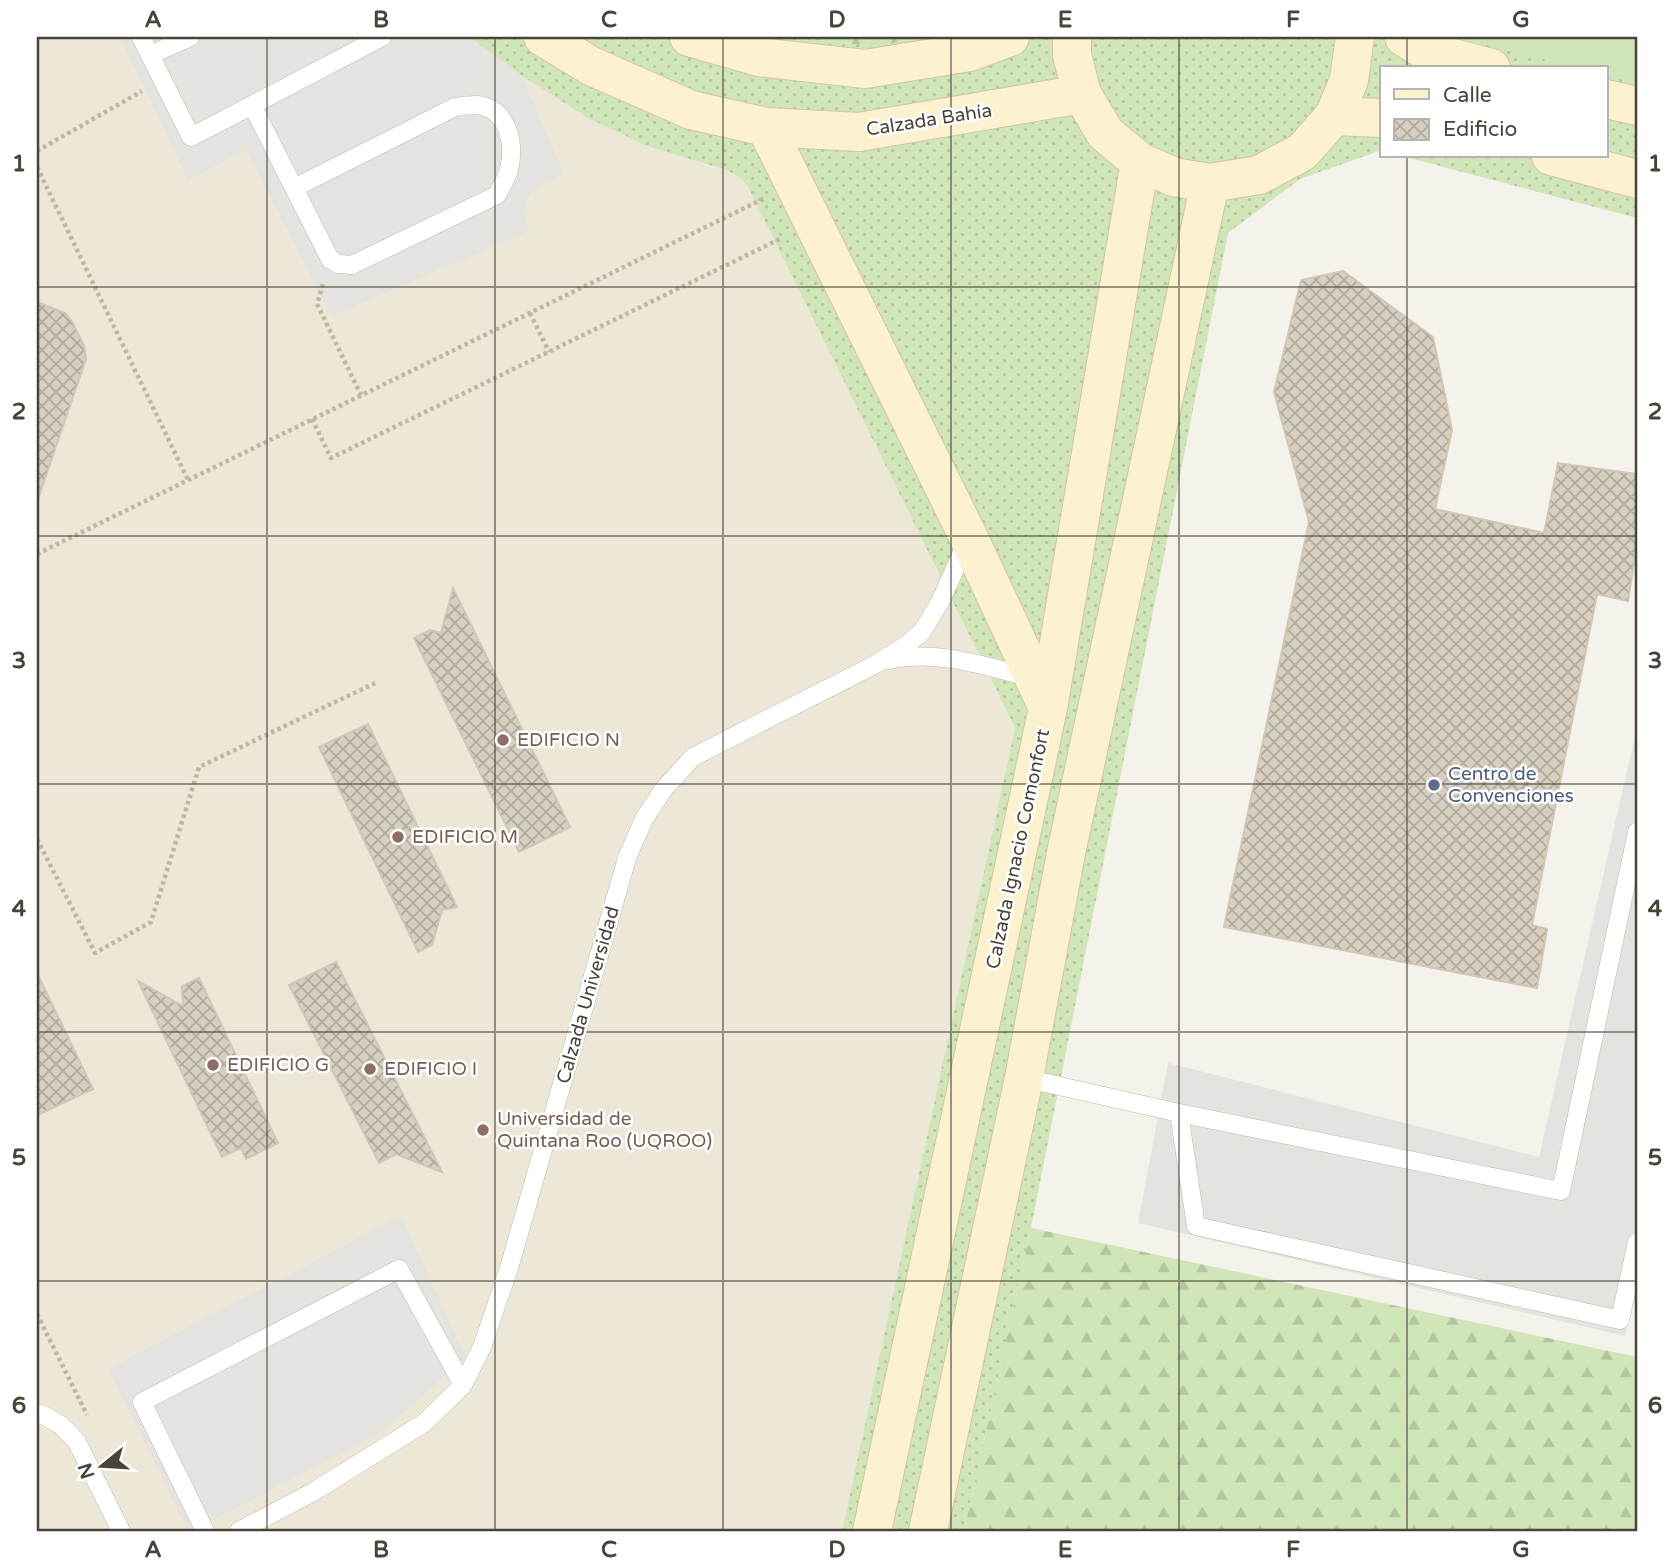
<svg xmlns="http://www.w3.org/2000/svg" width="1674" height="1568" font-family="'Varela Round',sans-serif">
<defs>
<pattern id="grass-dots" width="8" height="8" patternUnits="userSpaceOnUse" patternTransform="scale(1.75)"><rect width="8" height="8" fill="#d0e6b8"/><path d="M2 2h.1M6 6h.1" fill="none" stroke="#b4c69f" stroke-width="1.8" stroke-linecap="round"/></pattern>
<pattern id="forest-firs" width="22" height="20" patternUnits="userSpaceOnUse" patternTransform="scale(1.75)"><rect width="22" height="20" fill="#d0e6b8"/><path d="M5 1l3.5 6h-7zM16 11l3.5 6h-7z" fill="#b4c69f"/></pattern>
<pattern id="building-cross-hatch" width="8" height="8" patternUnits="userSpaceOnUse" patternTransform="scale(1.75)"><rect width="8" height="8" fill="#d6cfc2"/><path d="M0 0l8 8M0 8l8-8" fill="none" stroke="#b0aa9f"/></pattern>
</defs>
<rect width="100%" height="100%" fill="#f5f2ec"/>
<path fill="#ede7d7" d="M 37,37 L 469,37 L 521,75 L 707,166 L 726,170 L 738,176 L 747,185 L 1015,729 L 842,1531 L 37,1531 Z"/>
<path fill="url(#grass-dots)" d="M 469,37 L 791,37 L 879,47 L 917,37 L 1637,37 L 1637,218 L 1402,156 L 1606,156 L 1606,68 L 1382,68 L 1382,150 L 1300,179 L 1228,233 L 1031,1228 L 964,1531 L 842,1531 L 1015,728 L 747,185 L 738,176 L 726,170 L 647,146 L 588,118 L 521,75 Z"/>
<path fill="url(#forest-firs)" d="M 791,37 L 917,37 L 879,47 Z
M 1031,1228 L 1637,1357 L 1637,1531 L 964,1531 Z"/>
<path fill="#d0e6b8" d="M 1455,37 L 1637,37 L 1637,83 L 1606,75 L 1606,68 L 1579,68 Z"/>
<path fill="#e4e3e0" d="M 120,37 L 469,37 L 521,75 L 564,174 L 542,184 L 530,194 L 524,209 L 528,231 L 332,316 L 246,150 L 188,180 Z
M 1637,727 L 1637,1284 L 1625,1336 L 1138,1223 L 1168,1063 L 1539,1157 Z
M 401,1216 L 466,1358 L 380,1433 L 192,1531 L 188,1531 L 108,1369 Z"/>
<path fill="url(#building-cross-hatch)" stroke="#d1c7b5" stroke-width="2" d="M 1343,271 L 1433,337 L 1452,430 L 1435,509 L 1544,533 L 1558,463 L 1637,474 L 1637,544 L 1628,601 L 1597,594 L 1532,925 L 1547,929 L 1537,988 L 1224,927 L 1309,522 L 1274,392 L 1301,280 Z
M 37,302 L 65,313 L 73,323 L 84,346 L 86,359 L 37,502 Z
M 453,588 L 570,827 L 519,852 L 414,638 L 430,630 L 441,633 Z
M 368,724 L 457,907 L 442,910 L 432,945 L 418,952 L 319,747 Z
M 336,962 L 442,1172 L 396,1154 L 379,1163 L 289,985 Z
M 37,973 L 93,1089 L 40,1114 L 37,1107 Z
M 199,978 L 278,1143 L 246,1159 L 241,1148 L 222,1157 L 138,981 L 183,1006 L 182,986 Z"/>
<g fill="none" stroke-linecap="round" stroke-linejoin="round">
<defs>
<path id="lane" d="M 141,37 L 191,137 L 382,37
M 150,55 L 190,37
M 252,105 L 330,259 L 338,264 L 352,265 L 497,195 C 501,187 507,178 509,170 C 515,144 509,109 477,105 C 470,105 462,106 455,107 L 294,188
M 889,660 C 937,649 987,667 1033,678
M 1024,1078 L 1179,1113 L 1561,1191 L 1637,832
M 1179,1113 L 1196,1226 L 1620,1320 L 1637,1242
M 37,1415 L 41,1414 L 61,1425 L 77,1442 L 121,1531
M 205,1531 L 142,1402 L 399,1269 L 463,1385
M 239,1531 L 313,1492 L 424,1423 L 463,1385 L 482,1347 L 509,1268 L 627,858 L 644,819 L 663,790 L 693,757 L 876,664 L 905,646 L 922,632 L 941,600 L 967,542"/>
<path id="secondary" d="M 543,37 L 591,66 L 691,110 L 766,127 L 859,132 L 1082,94
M 689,37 L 759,57 L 865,69 L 970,52 L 1010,37
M 1072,37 L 1072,55 L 1082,94 L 1105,133 L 1140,162 L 1174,177 L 1210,183 L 1259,175 L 1302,152 L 1334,116 L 1349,80 L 1355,37
M 1404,37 L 1426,51 L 1491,68
M 1606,99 L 1637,106
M 1334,116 L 1382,118
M 766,127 L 969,538 L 1048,708
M 1551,156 L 1637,179
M 872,1531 L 1048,708 L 1140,162
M 928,1531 L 1024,1078 L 1066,853 L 1210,183"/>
</defs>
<use href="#lane" stroke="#c0baaf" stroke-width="19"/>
<use href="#secondary" stroke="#d2c69e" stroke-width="40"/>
<path stroke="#c1b6a1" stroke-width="4.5" stroke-dasharray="3.5 3.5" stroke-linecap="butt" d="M 37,151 L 142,91
M 37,167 L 188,480
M 323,284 L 317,304 L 361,395
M 530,313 L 549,352
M 312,419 L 331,458 L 782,238
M 37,554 L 765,198
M 37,839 L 95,953 L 151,922 L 199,767 L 375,683
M 37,1314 L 87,1415"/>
<use href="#lane" stroke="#fff" stroke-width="18"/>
<use href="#secondary" stroke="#fcf2cf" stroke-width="38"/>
</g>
<path fill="none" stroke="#49443a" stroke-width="2" stroke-opacity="0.55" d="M 267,37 L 267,1531M 495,37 L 495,1531M 723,37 L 723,1531M 951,37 L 951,1531M 1179,37 L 1179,1531M 1407,37 L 1407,68M 1407,156 L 1407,1531M 37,287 L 1637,287M 37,536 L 1637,536M 37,784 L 1637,784M 37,1032 L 1637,1032M 37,1281 L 1637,1281"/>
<g fill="#8d6e63" stroke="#fff" stroke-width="2.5">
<circle cx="503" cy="740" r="7"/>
<circle cx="398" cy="837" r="7"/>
<circle cx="213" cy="1065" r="7"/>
<circle cx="370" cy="1069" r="7"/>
<circle cx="483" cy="1130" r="7"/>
</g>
<circle fill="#5c6f8a" stroke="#fff" stroke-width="2.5" cx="1434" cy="785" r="7"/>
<g text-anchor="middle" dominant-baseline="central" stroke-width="5" stroke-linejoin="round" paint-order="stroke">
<g font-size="19" fill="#49443a" stroke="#fff">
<text transform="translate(929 120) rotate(-9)">Calzada Bahía</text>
<text transform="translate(1018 849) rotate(-78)">Calzada Ignacio Comonfort</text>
<text transform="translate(588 995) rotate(-74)">Calzada Universidad</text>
</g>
<g font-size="19" fill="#785e54" stroke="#fff" text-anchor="start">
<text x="517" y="740">EDIFICIO N</text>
<text x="412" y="837">EDIFICIO M</text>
<text x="227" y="1065">EDIFICIO G</text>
<text x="384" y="1069">EDIFICIO I</text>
<text x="497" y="1119">Universidad de<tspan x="497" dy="22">Quintana Roo (UQROO)</tspan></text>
</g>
<g font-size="19" fill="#4e5e75" stroke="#fff" text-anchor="start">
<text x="1448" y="774">Centro de<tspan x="1448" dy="22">Convenciones</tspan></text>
</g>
</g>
<rect width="1674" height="1568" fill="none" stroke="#ffffff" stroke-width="77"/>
<rect x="1380" y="66" width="228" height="91" fill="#ffffff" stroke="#b6b4b0" stroke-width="2"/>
<rect x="1394" y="89" width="35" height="10" fill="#fcf2cf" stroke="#b6b4b0" stroke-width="2"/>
<text x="1443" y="102" font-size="21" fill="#49443a">Calle</text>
<rect x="1394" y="119" width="35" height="21" fill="url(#building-cross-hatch)" stroke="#b6b4b0" stroke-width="2"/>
<text x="1443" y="136" font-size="21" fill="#49443a">Edificio</text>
<g transform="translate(102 1466) rotate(252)" stroke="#ffffff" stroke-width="5" paint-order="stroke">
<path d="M0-5L12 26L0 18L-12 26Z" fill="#49443a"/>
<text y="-10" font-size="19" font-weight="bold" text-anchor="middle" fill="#49443a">N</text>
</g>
<rect x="38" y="38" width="1598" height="1492" fill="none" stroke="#49443a" stroke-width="2.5"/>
<g font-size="23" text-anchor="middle" font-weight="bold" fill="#49443a">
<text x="153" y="27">A</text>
<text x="381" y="27">B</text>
<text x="609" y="27">C</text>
<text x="837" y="27">D</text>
<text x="1065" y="27">E</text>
<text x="1293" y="27">F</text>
<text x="1521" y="27">G</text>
<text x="19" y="171">1</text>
<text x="1655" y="171">1</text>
<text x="19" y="419">2</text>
<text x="1655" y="419">2</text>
<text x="19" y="668">3</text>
<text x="1655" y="668">3</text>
<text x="19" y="916">4</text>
<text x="1655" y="916">4</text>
<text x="19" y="1165">5</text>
<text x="1655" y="1165">5</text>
<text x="19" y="1413">6</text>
<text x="1655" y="1413">6</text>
<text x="153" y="1557">A</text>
<text x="381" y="1557">B</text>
<text x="609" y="1557">C</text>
<text x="837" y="1557">D</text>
<text x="1065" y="1557">E</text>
<text x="1293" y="1557">F</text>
<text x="1521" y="1557">G</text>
</g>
</svg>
